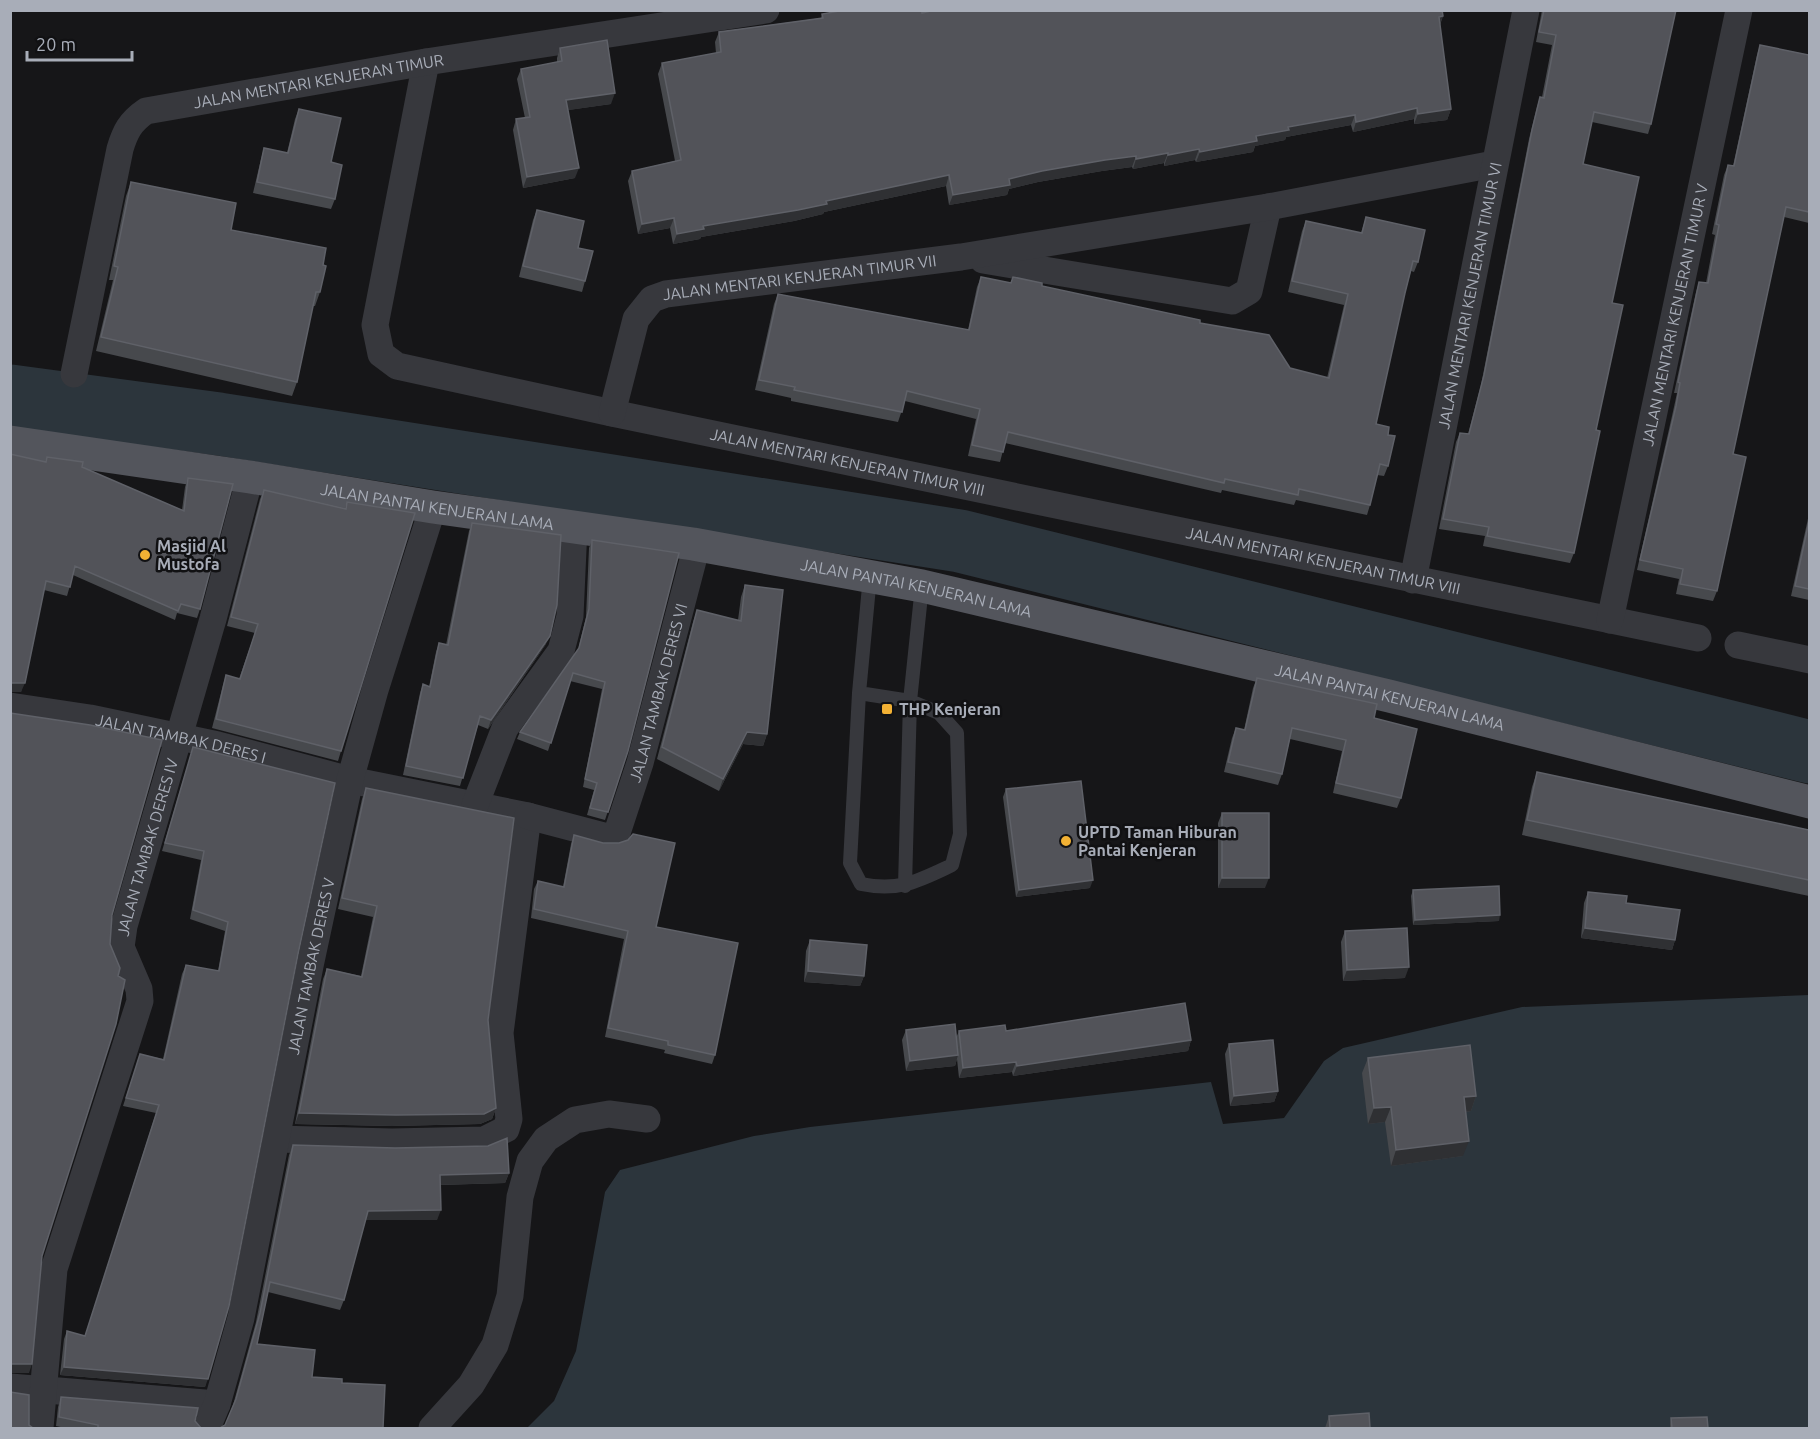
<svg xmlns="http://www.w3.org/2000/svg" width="1820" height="1439" font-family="Ubuntu,sans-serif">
<rect width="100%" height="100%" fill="#161618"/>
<path fill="#2c353c" d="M 1809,995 L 1809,1428 L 527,1428 L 554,1401 L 576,1351 L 605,1192 L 620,1170 L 754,1136 L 810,1127 L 1211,1082 L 1223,1124 L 1284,1118 L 1324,1061 L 1343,1048 L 1522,1007 Z"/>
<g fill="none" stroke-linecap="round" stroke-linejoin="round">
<path stroke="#2c353c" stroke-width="63" d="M 10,396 L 219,424 L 960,541 L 1810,752"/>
<path stroke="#37383d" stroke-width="14" d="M 859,693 L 910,701 L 939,713 L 957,733 L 960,834 L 952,865 C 918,881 899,892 861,884 L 850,863 L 859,693 L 870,576
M 905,886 L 910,701 L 922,586"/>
<g stroke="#37383d" stroke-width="27">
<path id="s1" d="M 426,62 L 375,325 L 381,354 L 397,366 L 612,413 L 1698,638"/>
<path d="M 983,260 L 1232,301 L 1249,291 L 1268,207"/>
<path id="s2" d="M 74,374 L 120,149 C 125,132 130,122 146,111 L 426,62 L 766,10"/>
<path id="s3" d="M 612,413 L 636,319 L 652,299 L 666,294 L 961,257 L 1268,207 L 1494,164"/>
<path id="s4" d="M 1413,580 L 1526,10"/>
<path id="s5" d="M 1610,620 L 1739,10"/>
<path d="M 1738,645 L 1810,660"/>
<path id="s6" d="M 10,706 L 90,718 L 218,745 L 350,780 L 528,816 L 500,1033 L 509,1119 L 506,1129 L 484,1140 L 392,1142 L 276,1139"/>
<path d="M 475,805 L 505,728 L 561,651 L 570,616 L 574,527"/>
<path id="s7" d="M 528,816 L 604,836 L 616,836 L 640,763 L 697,545"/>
<path d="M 10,1387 L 217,1404"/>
<path id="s8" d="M 40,1428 L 54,1269 L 140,1001 L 139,989 L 121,947 L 124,926 L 213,619 L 250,477"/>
<path id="s9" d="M 207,1428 L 217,1404 L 241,1318 L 310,966 L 350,780 L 375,690 L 433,507"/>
<path d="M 432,1428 L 471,1385 L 495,1345 L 510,1296 L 520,1197 L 530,1161 L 546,1139 L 575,1120 L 609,1114 L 647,1119"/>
</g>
<path stroke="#53555c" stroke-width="33" id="s10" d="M 10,442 L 250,477 L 433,507 L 693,544 L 922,586 L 1389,696 L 1810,802"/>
</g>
<path fill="#47494d" d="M 1542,10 L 1676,10 L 1651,124 L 1648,134 L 1592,122 L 1583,164 L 1612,303 L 1596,430 L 1574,553 L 1570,563 L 1483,546 L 1485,536 L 1439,529 L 1456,442 L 1460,433 L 1468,434 L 1481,385 L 1529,139 L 1537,107 L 1540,97 L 1542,97 L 1552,45 L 1536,42 Z
M 922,13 L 1443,16 L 1440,25 L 1451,109 L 1447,120 L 1414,124 L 1414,119 L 1353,132 L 1351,125 L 1286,137 L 1285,140 L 1255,146 L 1253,152 L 1196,162 L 1195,160 L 1164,166 L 1164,163 L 1133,169 L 1132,167 L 1102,171 L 1038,182 L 1009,189 L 1007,195 L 949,205 L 946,186 L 824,212 L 823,214 L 794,221 L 701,237 L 700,239 L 673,244 L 670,228 L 638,234 L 628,181 L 632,171 L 675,161 L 658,74 L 662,63 L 716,53 L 715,42 L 719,32 L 821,18 L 822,14 Z
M 1760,45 L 1809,55 L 1809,223 L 1784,217 L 1733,454 L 1717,591 L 1713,601 L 1676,594 L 1679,579 L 1637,570 L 1672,416 L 1677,393 L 1674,393 L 1696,292 L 1699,282 L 1706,283 L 1715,235 L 1712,234 L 1724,175 L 1728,165 L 1733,166 L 1757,55 Z
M 560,48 L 611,104 L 568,110 L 575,178 L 523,188 L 513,130 L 516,119 L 525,118 L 517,79 L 521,69 L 557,62 L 557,58 Z
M 299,109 L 331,162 L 335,199 L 331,209 L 253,193 L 261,159 L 264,148 L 287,153 L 295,119 Z
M 131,182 L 231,230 L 323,265 L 320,292 L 315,306 L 313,306 L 297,382 L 292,396 L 96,351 L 113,280 L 109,280 L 126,196 Z
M 537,210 L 578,248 L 585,281 L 582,292 L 519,277 L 533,220 Z
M 1366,217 L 1418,262 L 1414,272 L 1411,271 L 1405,293 L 1376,424 L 1388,435 L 1388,466 L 1384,476 L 1377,475 L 1370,505 L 1367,515 L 1296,500 L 1294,505 L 1222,490 L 1221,493 L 1005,443 L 1000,462 L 968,456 L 976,419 L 905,401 L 898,422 L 791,401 L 791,398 L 755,390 L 774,304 L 778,294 L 968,330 L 977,287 L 981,277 L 1011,283 L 1013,277 L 1042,286 L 1200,323 L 1290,368 L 1327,378 L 1344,305 L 1288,292 L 1302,231 L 1306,221 L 1361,233 Z
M 10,454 L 45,462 L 47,457 L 82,467 L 182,510 L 185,487 L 188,478 L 200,609 L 197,618 L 177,613 L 175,620 L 73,575 L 67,596 L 44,590 L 21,692 L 10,692 Z
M 264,490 L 345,508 L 347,502 L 341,751 L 338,761 L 212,728 L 223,685 L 226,675 L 239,679 L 255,633 L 227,626 L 260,499 Z
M 1809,514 L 1809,600 L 1791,596 Z
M 472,523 L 546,644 L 488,729 L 478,725 L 460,786 L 403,775 L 420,693 L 423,684 L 429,687 L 436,652 L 439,643 L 446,645 L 469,531 Z
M 592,540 L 628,751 L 605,820 L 587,815 L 594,790 L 583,787 L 602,689 L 570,681 L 548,751 L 517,739 L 520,732 L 578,650 L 586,617 L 589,548 Z
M 745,585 L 767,734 L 763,746 L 743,744 L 719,791 L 657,759 L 693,622 L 697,610 L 738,620 L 741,597 Z
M 1257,678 L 1374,718 L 1401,798 L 1397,808 L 1333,793 L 1342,751 L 1290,739 L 1282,774 L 1278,785 L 1224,772 L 1232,738 L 1236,728 L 1244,730 L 1253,688 Z
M 193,747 L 335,783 L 205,1387 L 60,1375 L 64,1339 L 67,1331 L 85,1336 L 156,1113 L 123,1106 L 140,1054 L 163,1059 L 182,974 L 186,965 L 218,971 L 225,931 L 190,919 L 201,860 L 162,851 Z
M 1537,772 L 1809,830 L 1809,896 L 1522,835 L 1532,787 Z
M 366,788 L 488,1020 L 496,1108 L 492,1119 L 480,1124 L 392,1126 L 295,1124 L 323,979 L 327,969 L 361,976 L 373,917 L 338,909 L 362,799 Z
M 1006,789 L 1090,888 L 1016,897 L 1003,797 Z
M 1222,813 L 1265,888 L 1218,888 L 1218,823 Z
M 574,835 L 656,927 L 715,1055 L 712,1064 L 664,1053 L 665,1050 L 605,1037 L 624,939 L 531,918 L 534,889 L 538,881 L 563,887 L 571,844 Z
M 1413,890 L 1499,921 L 1413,925 L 1411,896 Z
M 1588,892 L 1626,903 L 1675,940 L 1672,950 L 1581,938 L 1584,903 Z
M 1345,931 L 1405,978 L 1343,981 L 1341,942 Z
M 810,940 L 864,976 L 860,986 L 804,982 L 806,951 Z
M 906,1030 L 956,1038 L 959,1031 L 1006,1031 L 1191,1040 L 1188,1051 L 1013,1076 L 1012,1072 L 959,1078 L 957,1059 L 955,1066 L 906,1071 L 902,1040 Z
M 1229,1044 L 1278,1091 L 1274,1102 L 1230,1106 L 1225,1054 Z
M 1368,1058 L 1476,1096 L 1471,1111 L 1466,1112 L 1463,1156 L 1391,1166 L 1385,1122 L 1368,1124 L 1362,1073 Z
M 293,1145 L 509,1173 L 505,1183 L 441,1185 L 437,1220 L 365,1220 L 344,1300 L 340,1310 L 268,1292 L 257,1344 L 312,1377 L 342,1383 L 225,1425 L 233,1405 L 256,1322 L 289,1155 Z
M 61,1397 L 195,1421 L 201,1428 L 65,1428 L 56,1426 L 58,1407 Z
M 1329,1416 L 1370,1428 L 1325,1428 Z
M 1671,1418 L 1708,1428 L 1670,1428 L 1670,1424 Z"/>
<path fill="#2f3033" d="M 1443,16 L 1439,27 L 1439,17 Z
M 615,93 L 611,104 L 562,111 L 566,100 Z
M 1417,108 L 1414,119 L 1353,132 L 1356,122 Z
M 1451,109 L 1447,120 L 1414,124 L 1418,114 Z
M 1355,115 L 1351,125 L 1286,137 L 1285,140 L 1255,146 L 1253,152 L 1196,162 L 1200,152 L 1288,127 Z
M 1199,149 L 1195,160 L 1164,166 L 1168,155 Z
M 1168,153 L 1164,163 L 1133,169 L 1136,159 Z
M 1136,156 L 1132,167 L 1102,171 L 1038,182 L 1009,189 L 1007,195 L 949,205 L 953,195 L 1009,179 L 1042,171 L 1105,160 Z
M 579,168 L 575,178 L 523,188 L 527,177 Z
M 949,175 L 946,186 L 824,212 L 823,214 L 794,221 L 701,237 L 700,239 L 673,244 L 677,234 L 703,226 Z
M 674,218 L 670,228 L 638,234 L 642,224 Z
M 550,636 L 546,644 L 488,729 L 491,720 Z
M 10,683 L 25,683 L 21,692 L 10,692 Z
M 747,732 L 767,734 L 763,746 L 743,744 L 719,791 L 723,779 Z
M 1222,878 L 1269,878 L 1265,888 L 1218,888 Z
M 1093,880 L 1090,888 L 1016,897 L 1019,890 Z
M 1500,915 L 1499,921 L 1413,925 L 1415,920 Z
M 1585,928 L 1675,940 L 1672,950 L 1581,938 Z
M 1409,967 L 1405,978 L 1343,981 L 1347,970 Z
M 808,971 L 864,976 L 860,986 L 804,982 Z
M 1191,1040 L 1188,1051 L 1013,1076 L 1017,1066 Z
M 958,1055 L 955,1066 L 906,1071 L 910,1061 Z
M 1016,1062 L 1012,1072 L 959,1078 L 963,1068 Z
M 1278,1091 L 1274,1102 L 1230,1106 L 1234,1096 Z
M 1476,1096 L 1471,1111 L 1458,1113 L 1464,1097 Z
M 1391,1107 L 1385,1122 L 1368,1124 L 1374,1108 Z
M 496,1108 L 492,1119 L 480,1124 L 392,1126 L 295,1124 L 299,1113 Z
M 1469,1141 L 1463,1156 L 1391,1166 L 1396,1150 Z
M 509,1173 L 505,1183 L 437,1185 L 440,1175 Z
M 441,1210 L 437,1220 L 365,1220 L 368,1211 Z
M 10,1364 L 32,1364 L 29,1373 L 10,1373 Z
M 64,1367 L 208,1379 L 205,1387 L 60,1375 Z"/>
<path fill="#525359" stroke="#5f6168" stroke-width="1.5" d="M 845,10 L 921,10 L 922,13 L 935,10 L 1442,10 L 1443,16 L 1439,17 L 1451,109 L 1418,114 L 1417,108 L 1356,122 L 1355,115 L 1288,127 L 1289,130 L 1256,136 L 1257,141 L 1200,152 L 1199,149 L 1168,155 L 1168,153 L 1136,159 L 1136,156 L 1105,160 L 1042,171 L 1009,179 L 1010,185 L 953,195 L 949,175 L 826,201 L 827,204 L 798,210 L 703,226 L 704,229 L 677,234 L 674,218 L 642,224 L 632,171 L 681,160 L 662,63 L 721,52 L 719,32 L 823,18 L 822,14 Z
M 1544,10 L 1676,10 L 1651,124 L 1594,112 L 1583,164 L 1639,177 L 1612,303 L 1623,305 L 1596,430 L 1600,431 L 1574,553 L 1487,536 L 1489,527 L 1443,519 L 1460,433 L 1469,434 L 1484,375 L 1532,130 L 1540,97 L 1544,98 L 1556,35 L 1539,32 Z
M 607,40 L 615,93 L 566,100 L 579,168 L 527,177 L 516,119 L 530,117 L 521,69 L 562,61 L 560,48 Z
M 1760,45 L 1809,55 L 1809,212 L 1786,207 L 1733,454 L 1746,457 L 1717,591 L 1680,584 L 1683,569 L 1640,560 L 1676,406 L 1680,383 L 1678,382 L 1699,282 L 1708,283 L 1719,225 L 1716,224 L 1728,165 L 1734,166 Z
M 299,109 L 341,118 L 331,162 L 342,165 L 335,199 L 257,182 L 264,148 L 288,153 Z
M 131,182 L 236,203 L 231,230 L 326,248 L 323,265 L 326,266 L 320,292 L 316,292 L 297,382 L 101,337 L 118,267 L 114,266 Z
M 537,210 L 584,221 L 578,248 L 593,251 L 585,281 L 523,266 Z
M 1366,217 L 1425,230 L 1418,262 L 1413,261 L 1405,293 L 1376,424 L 1389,427 L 1388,435 L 1395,436 L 1388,466 L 1380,464 L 1370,505 L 1299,489 L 1298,495 L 1225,479 L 1224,483 L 1008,432 L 1003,452 L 972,445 L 980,409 L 907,391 L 902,412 L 794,390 L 795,387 L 759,380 L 778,294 L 969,330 L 981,277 L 1011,283 L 1013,277 L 1042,283 L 1042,286 L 1200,320 L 1200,323 L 1269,335 L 1290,368 L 1329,378 L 1348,294 L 1292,281 L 1306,221 L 1362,233 Z
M 10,454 L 46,462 L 47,457 L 83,462 L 82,467 L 184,511 L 188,478 L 233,484 L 200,609 L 181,604 L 178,611 L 75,566 L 70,587 L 46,581 L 25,683 L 10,683 Z
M 264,490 L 346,509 L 347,502 L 415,513 L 341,751 L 216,719 L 226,675 L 240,679 L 258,624 L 231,617 Z
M 1809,521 L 1809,589 L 1795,586 Z
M 472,523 L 561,535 L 557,605 L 550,636 L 491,720 L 480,716 L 463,778 L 406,766 L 423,684 L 430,687 L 439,643 L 448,645 Z
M 592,540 L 679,553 L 628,751 L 608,812 L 590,808 L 597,783 L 585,779 L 605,682 L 573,673 L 551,743 L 520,732 L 579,648 L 589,609 Z
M 745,585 L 783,590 L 767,734 L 747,732 L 723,779 L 662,747 L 697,610 L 741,621 Z
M 1257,678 L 1377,704 L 1374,718 L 1417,729 L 1401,798 L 1336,783 L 1346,740 L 1292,728 L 1282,774 L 1228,762 L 1236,728 L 1245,730 Z
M 10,713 L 90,725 L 162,740 L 112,915 L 110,944 L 120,968 L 118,976 L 125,980 L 116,1024 L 42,1256 L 32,1364 L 10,1364 Z
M 193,747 L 335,783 L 298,954 L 229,1306 L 208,1379 L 64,1367 L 67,1331 L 85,1336 L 159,1105 L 126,1098 L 140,1054 L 164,1060 L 186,965 L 219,971 L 228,922 L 193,910 L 204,851 L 165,843 Z
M 1537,772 L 1809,830 L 1809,880 L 1527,820 Z
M 1081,781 L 1093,880 L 1019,890 L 1006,789 Z
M 366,788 L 514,818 L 488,1020 L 496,1108 L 484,1114 L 396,1115 L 299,1113 L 327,969 L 362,977 L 377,906 L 342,898 Z
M 1222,813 L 1269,813 L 1269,878 L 1222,878 Z
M 633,834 L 675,843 L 656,927 L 738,943 L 715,1055 L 668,1045 L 668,1041 L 608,1028 L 628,931 L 534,909 L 538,881 L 564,887 L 574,835 L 603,843 L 619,843 L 628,840 Z
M 1499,886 L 1500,915 L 1415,920 L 1413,890 Z
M 1588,892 L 1627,896 L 1626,903 L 1680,910 L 1675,940 L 1585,928 Z
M 1407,928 L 1409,967 L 1347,970 L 1345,931 Z
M 810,940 L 867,945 L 864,976 L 808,971 Z
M 1185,1003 L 1191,1040 L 1017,1066 L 1016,1062 L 963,1068 L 959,1031 L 1005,1025 L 1006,1031 Z
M 955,1024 L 958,1055 L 910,1061 L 906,1030 Z
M 1273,1040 L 1278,1091 L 1234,1096 L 1229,1044 Z
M 1470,1045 L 1476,1096 L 1464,1097 L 1469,1141 L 1396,1150 L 1391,1107 L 1374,1108 L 1368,1058 Z
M 507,1138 L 509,1173 L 440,1175 L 441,1210 L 368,1211 L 344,1300 L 270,1282 L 257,1344 L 315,1350 L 312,1377 L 342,1379 L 342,1383 L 385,1385 L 383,1428 L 220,1428 L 225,1425 L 236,1399 L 260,1313 L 293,1145 L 395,1148 L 488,1146 Z
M 10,1392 L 29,1395 L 29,1425 L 33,1428 L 10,1428 Z
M 61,1397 L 198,1408 L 195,1421 L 201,1428 L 98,1428 L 98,1425 L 59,1417 Z
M 1369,1413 L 1370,1428 L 1330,1428 L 1329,1416 Z
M 1707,1417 L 1708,1428 L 1672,1428 L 1671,1418 Z"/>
<g fill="#f2b134" stroke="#111113" stroke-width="2">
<circle cx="145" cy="555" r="6"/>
<rect x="881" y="703" width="12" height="12" rx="3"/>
<circle cx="1066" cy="841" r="6"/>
</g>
<g text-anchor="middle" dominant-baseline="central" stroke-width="5" stroke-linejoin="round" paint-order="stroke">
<g font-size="16" fill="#a8adb8" stroke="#111113">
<text stroke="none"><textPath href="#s2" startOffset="452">JALAN MENTARI KENJERAN TIMUR</textPath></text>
<text stroke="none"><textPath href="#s3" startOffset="272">JALAN MENTARI KENJERAN TIMUR VII</textPath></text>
<text stroke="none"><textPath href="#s4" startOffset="290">JALAN MENTARI KENJERAN TIMUR VI</textPath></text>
<text stroke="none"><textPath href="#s5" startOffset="312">JALAN MENTARI KENJERAN TIMUR V</textPath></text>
<text stroke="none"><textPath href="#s1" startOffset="778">JALAN MENTARI KENJERAN TIMUR VIII</textPath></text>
<text stroke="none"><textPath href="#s10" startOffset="432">JALAN PANTAI KENJERAN LAMA</textPath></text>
<text stroke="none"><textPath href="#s1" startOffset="1264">JALAN MENTARI KENJERAN TIMUR VIII</textPath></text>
<text stroke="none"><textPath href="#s10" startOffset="918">JALAN PANTAI KENJERAN LAMA</textPath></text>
<text stroke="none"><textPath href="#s7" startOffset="240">JALAN TAMBAK DERES VI</textPath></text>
<text stroke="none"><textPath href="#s10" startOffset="1404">JALAN PANTAI KENJERAN LAMA</textPath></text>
<text stroke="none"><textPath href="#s6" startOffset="174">JALAN TAMBAK DERES I</textPath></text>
<text stroke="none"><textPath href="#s8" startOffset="602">JALAN TAMBAK DERES IV</textPath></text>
<text stroke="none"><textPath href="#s9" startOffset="474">JALAN TAMBAK DERES V</textPath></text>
</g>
<g font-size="16" font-weight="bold" fill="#a8adb8" stroke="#111113" text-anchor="start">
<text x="157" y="546">Masjid Al<tspan x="157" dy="18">Mustofa</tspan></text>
<text x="899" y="709">THP Kenjeran</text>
<text x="1078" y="832">UPTD Taman Hiburan<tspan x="1078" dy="18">Pantai Kenjeran</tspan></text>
</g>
</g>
<rect width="1820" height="1439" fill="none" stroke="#a8adb8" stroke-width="24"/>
<path d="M27 51v9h105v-9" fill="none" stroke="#a8adb8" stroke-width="3"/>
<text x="36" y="51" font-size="18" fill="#a8adb8" stroke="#111113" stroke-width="4.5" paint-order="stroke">20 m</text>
</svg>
